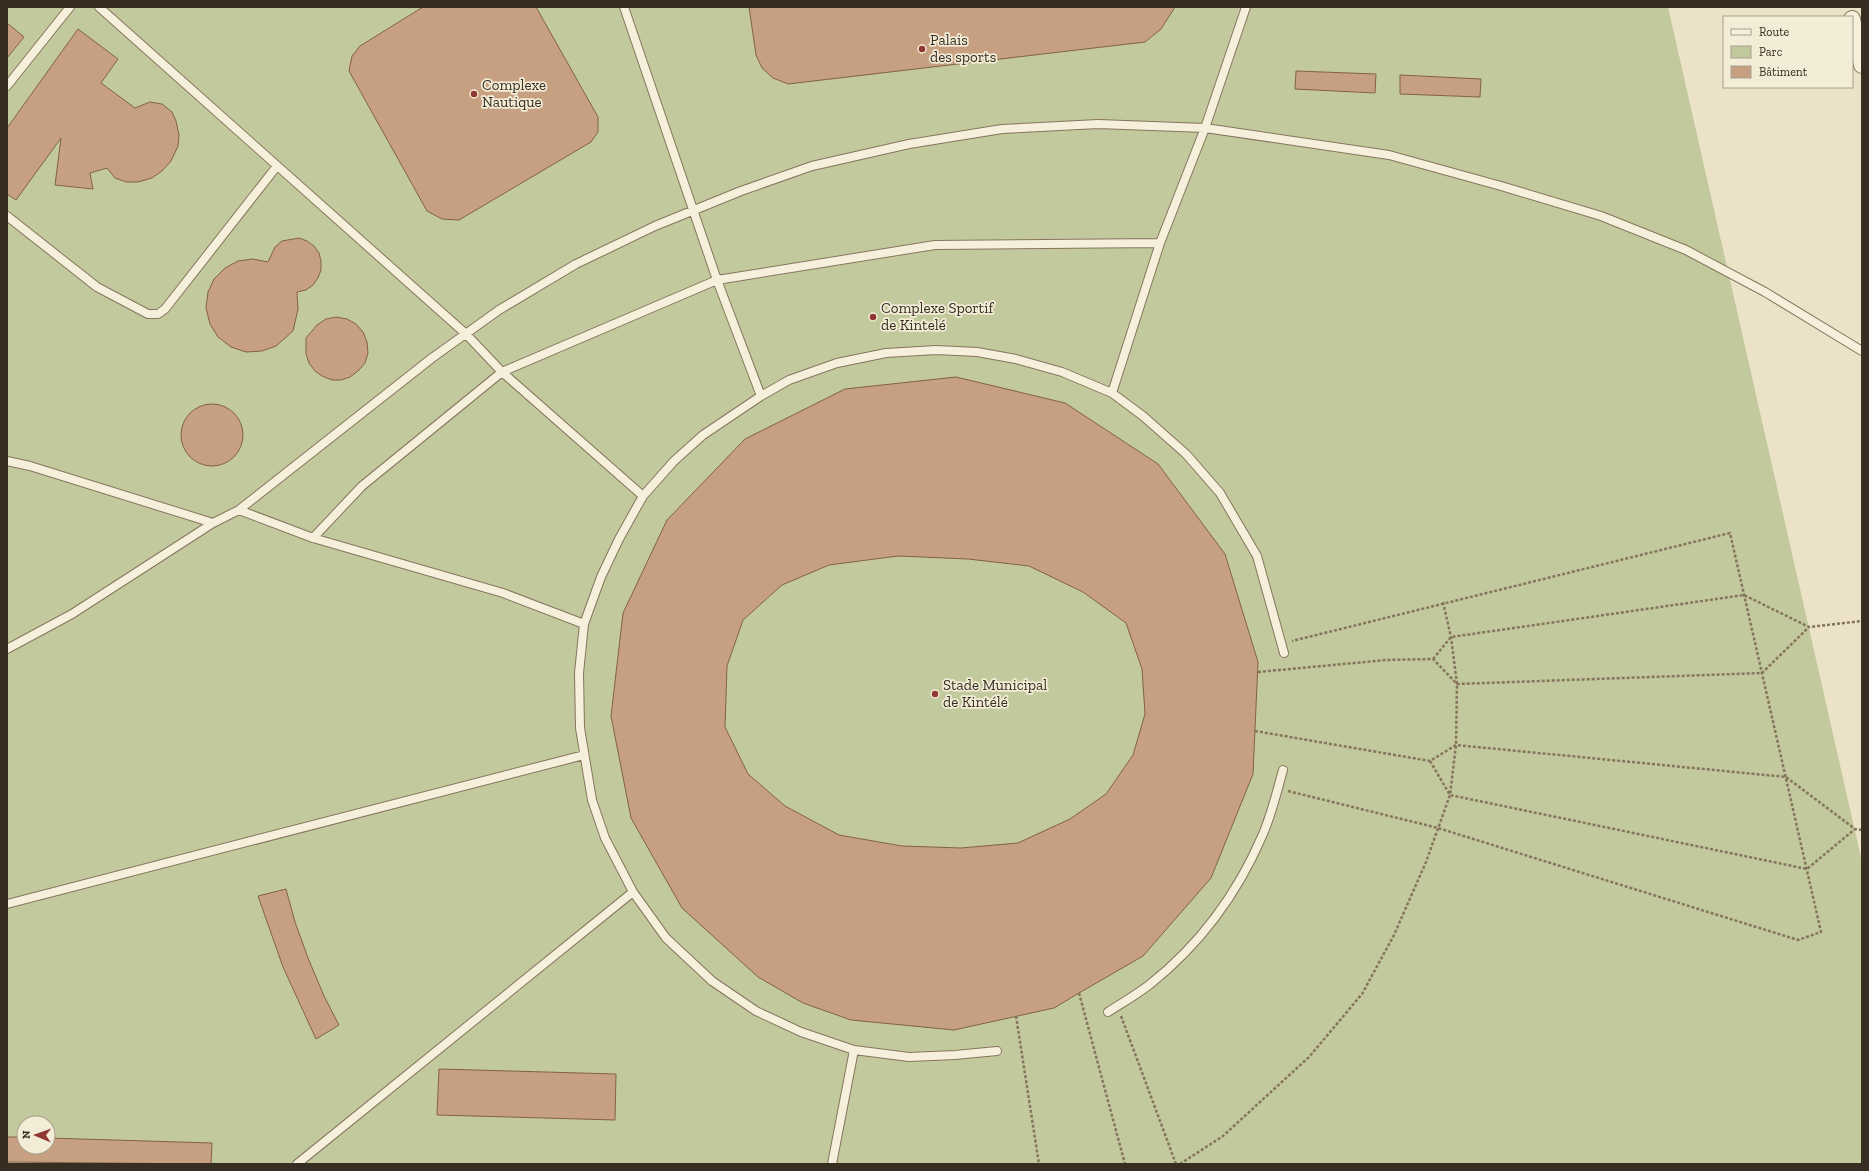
<svg xmlns="http://www.w3.org/2000/svg" width="1869" height="1171" font-family="'Zilla Slab',serif">
<rect width="100%" height="100%" fill="#ebe2c8"/>
<path fill="#c2c99c" fill-rule="evenodd" d="M 7,7 L 1668,7 L 1862,862 L 1862,1164 L 7,1164 ZM 24,1123 L 48,1123 L 48,1147 L 24,1147 Z"/>
<path fill="#c6a081" stroke="#836146" fill-rule="evenodd" d="M 423,7 L 536,7 L 598,117 L 598,132 L 591,142 L 459,220 L 442,219 L 427,211 L 349,71 L 352,56 L 360,46 Z
M 749,7 L 1175,7 L 1161,29 L 1145,42 L 788,84 L 773,78 L 762,68 L 756,55 Z
M 7,23 L 24,37 L 7,58 Z
M 78,29 L 118,59 L 101,83 L 135,108 L 150,102 L 162,104 L 172,112 L 176,121 L 179,135 L 178,146 L 171,161 L 162,171 L 152,178 L 138,182 L 126,182 L 115,178 L 107,168 L 90,173 L 93,189 L 55,185 L 61,138 L 16,200 L 7,194 L 7,128 Z
M 1296,71 L 1376,74 L 1375,93 L 1295,89 Z
M 1400,75 L 1481,79 L 1480,97 L 1400,94 Z
M 299,238 L 307,241 L 314,246 L 319,253 L 321,261 L 321,270 L 318,278 L 313,285 L 306,290 L 297,292 L 298,309 L 293,331 L 276,346 L 262,351 L 246,352 L 231,347 L 218,337 L 210,324 L 206,308 L 208,292 L 214,279 L 225,268 L 238,261 L 253,259 L 268,262 L 275,247 L 282,241 Z
M 336,317 L 347,319 L 356,324 L 363,332 L 367,342 L 368,353 L 365,363 L 358,371 L 350,377 L 341,380 L 332,380 L 322,376 L 315,371 L 309,363 L 306,354 L 306,338 L 317,325 L 326,319 Z
M 956,377 L 1065,403 L 1158,464 L 1225,554 L 1258,662 L 1253,774 L 1211,878 L 1143,956 L 1079,993 L 1054,1008 L 954,1030 L 851,1020 L 803,1003 L 758,977 L 682,908 L 631,818 L 611,716 L 623,613 L 667,520 L 745,439 L 845,389 ZM 898,556 L 968,559 L 1029,566 L 1083,592 L 1126,623 L 1142,669 L 1145,714 L 1133,755 L 1106,794 L 1070,819 L 1018,843 L 961,848 L 902,846 L 839,835 L 785,806 L 748,774 L 725,727 L 727,666 L 743,620 L 782,585 L 829,565 Z
M181 435a31 31 0 1 1 62 0a31 31 0 1 1-62 0Z
M 286,889 L 295,922 L 308,958 L 324,996 L 339,1025 L 316,1039 L 283,967 L 258,896 Z
M 439,1069 L 616,1074 L 615,1120 L 437,1115 Z
M 7,1137 L 24,1137 L 24,1147 L 48,1147 L 48,1138 L 212,1143 L 211,1164 L 7,1162 Z"/>
<g fill="none" stroke-linecap="round" stroke-linejoin="round">
<defs>
<path id="service" d="M 99,7 L 466,334 L 502,372 L 643,496
M 624,7 L 717,280 L 761,396
M 7,86 L 70,7
M 7,216 L 97,287 L 148,314 L 158,314 L 165,309 L 277,166
M 1112,393 L 1160,243 L 1205,128 L 1246,7
M 7,461 L 30,466 L 213,523
M 239,510 L 313,538 L 503,593 L 584,624
M 313,538 L 362,486 L 502,372 L 717,280 L 935,245 L 1160,243
M 7,649 L 72,614 L 213,523 L 239,510 L 432,358 L 499,310 L 576,264 L 655,226 L 741,191 L 812,166 L 909,144 L 1002,129 L 1098,124 L 1205,128 L 1389,155 L 1501,186 L 1601,216 L 1686,250 L 1765,292 L 1862,351
M 7,904 L 584,755
M 1108,1012 C 1122,1003 1136,995 1149,985 C 1201,944 1237,895 1263,834 C 1272,813 1277,791 1283,770
M 997,1051 L 955,1055 L 909,1057 L 854,1050 L 801,1032 L 756,1011 L 712,981 L 666,938 L 633,892 L 605,838 L 592,800 L 580,728 L 579,673 L 584,624 L 601,577 L 619,539 L 643,496 L 674,461 L 703,435 L 761,396 L 789,380 L 837,363 L 886,353 L 936,350 L 977,352 L 1016,359 L 1062,372 L 1112,393 L 1143,416 L 1186,454 L 1220,493 L 1257,556 L 1284,653
M 297,1164 L 633,892
M 832,1164 L 854,1050"/>
<path id="minor" d="M 1852,19 L 1862,65"/>
</defs>
<use href="#service" stroke="#86755e" stroke-width="10"/>
<use href="#minor" stroke="#86755e" stroke-width="18"/>
<path stroke="#86755e" stroke-width="2.5" stroke-dasharray="3 2" stroke-linecap="butt" d="M 1433,659 L 1451,637 L 1744,595 L 1809,627 L 1862,621
M 1258,672 L 1386,660 L 1433,659 L 1457,684 L 1762,673 L 1809,627
M 1255,731 L 1430,761 L 1456,745 L 1786,777 L 1855,829 L 1862,830
M 1430,761 L 1450,795 L 1807,869 L 1855,829
M 1288,791 L 1438,828 L 1798,940 L 1821,932 L 1730,533 L 1292,641
M 1079,993 L 1125,1164
M 1016,1016 L 1039,1164
M 1121,1016 L 1176,1164
M 1180,1164 L 1223,1136 L 1309,1057 L 1362,994 L 1394,935 L 1426,862 L 1450,795 L 1456,745 L 1457,684 L 1451,637 L 1443,602"/>
<use href="#service" stroke="#f6efdb" stroke-width="8"/>
<use href="#minor" stroke="#f6efdb" stroke-width="16"/>
</g>
<g fill="#903633" stroke="#f3ecd7" stroke-width="1.5">
<circle cx="922" cy="49" r="4"/>
<circle cx="474" cy="94" r="4"/>
<circle cx="873" cy="317" r="4"/>
<circle cx="935" cy="694" r="4"/>
</g>
<g text-anchor="middle" dominant-baseline="central" stroke-width="3.5" stroke-linejoin="round" paint-order="stroke">
<g font-size="15" fill="#372d21" stroke="#f3ecd7" text-anchor="start">
<text x="930" y="40">Palais<tspan x="930" dy="17">des sports</tspan></text>
<text x="482" y="85">Complexe<tspan x="482" dy="17">Nautique</tspan></text>
<text x="881" y="308">Complexe Sportif<tspan x="881" dy="17">de Kintelé</tspan></text>
<text x="943" y="685">Stade Municipal<tspan x="943" dy="17">de Kintélé</tspan></text>
</g>
</g>
<rect width="1869" height="1171" fill="none" stroke="#372d21" stroke-width="16"/>
<rect x="1723" y="16" width="130" height="72" fill="#f3ecd7" stroke="#a8a08e"/>
<rect x="1731" y="29" width="20" height="6" fill="#f6efdb" stroke="#a8a08e"/>
<text x="1759" y="36" font-size="12" fill="#372d21">Route</text>
<rect x="1731" y="46" width="20" height="12" fill="#c2c99c" stroke="#a8a08e"/>
<text x="1759" y="56" font-size="12" fill="#372d21">Parc</text>
<rect x="1731" y="66" width="20" height="12" fill="#c6a081" stroke="#a8a08e"/>
<text x="1759" y="76" font-size="12" fill="#372d21">Bâtiment</text>
<g transform="translate(36 1135) rotate(272)"><circle r="19" fill="#f3ecd7" stroke="#a8a08e"/>
<path d="M0-3L7 15L0 10L-7 15Z" fill="#903633"/>
<text y="-6" font-size="11" font-weight="bold" text-anchor="middle" fill="#372d21">N</text>
</g>
</svg>
